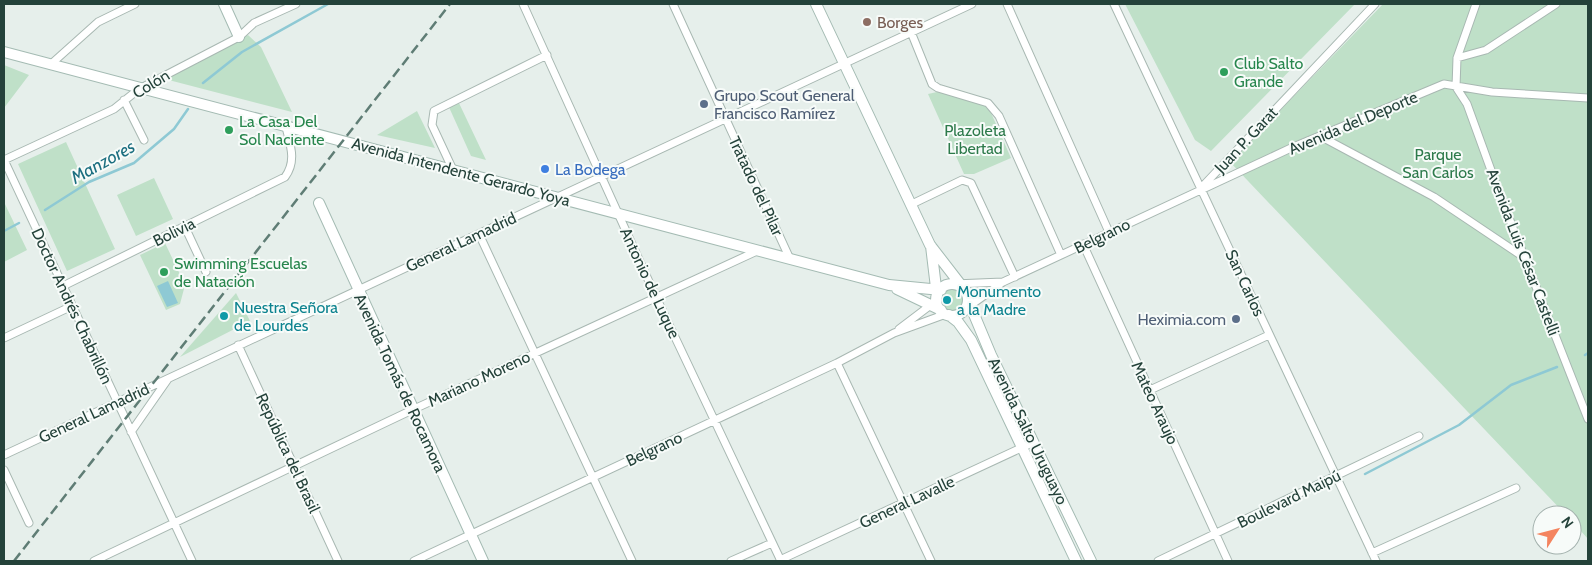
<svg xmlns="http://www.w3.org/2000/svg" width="1592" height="565" font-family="Cabin,sans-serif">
<rect width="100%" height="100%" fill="#e6efeb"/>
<path fill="#bfe0c8" d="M 1125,4 L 1355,4 L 1211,151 L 1195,140 Z
M 1383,4 L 1588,4 L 1588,539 L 1572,521 L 1572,515 L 1566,515 L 1230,162 Z
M 248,35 L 261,47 L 292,112 L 161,78 Z
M 4,65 L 29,75 L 4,108 Z
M 937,92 L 964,97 L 988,106 L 1011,158 L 974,174 L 964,174 L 928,94 Z
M 458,101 L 486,160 L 471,156 L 448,105 Z
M 417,111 L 435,148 L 377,135 Z
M 66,142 L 115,249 L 67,271 L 18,164 Z
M 154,178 L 173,219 L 136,236 L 117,195 Z
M 4,202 L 27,250 L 4,262 Z
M 165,243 L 185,285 L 180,304 L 166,310 L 140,255 Z
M942 300a11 11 0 1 1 22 0a11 11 0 1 1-22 0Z
M 236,293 L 250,321 L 180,357 Z"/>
<path fill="#8ec9d4" d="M 168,281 L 178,303 L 167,307 L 157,286 Z"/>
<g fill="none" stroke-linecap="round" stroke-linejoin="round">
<path stroke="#8ec9d4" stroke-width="2.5" d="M 203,83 L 242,52 L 328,4
M 45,210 L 89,182 L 134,163 L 174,129 L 188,109
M 4,231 L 19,223
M 1585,355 L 1588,353
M 1365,474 L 1459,425 L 1511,385 L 1557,367"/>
<defs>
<path id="street" d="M 523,4 L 656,297 L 781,561
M 673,4 L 790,259
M 1007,4 L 1109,232
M 1114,4 L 1376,561
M 911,32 L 932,84 L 938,88 L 988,103 L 999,116 L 1061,255
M 1457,58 L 1486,50 L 1556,4
M 50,65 L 98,22 L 135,4
M 1456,87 L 1467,104 L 1500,195 L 1588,419
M 1456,87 L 1457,58 L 1476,4
M 124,100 L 144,140
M 1320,136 L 1434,197 L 1525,258
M 4,160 L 192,561
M 4,160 L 114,109 L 139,89 L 239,37 L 254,23 L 296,4
M 453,170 L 432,125 L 434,111 L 547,55
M 1202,187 L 1375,4
M 912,204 L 962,180 L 971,183 L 1015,277
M 185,227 L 206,272
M 479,234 L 632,561
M 1083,244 L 1228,561
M 954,284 L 1003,282
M 63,286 L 285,177 C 297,161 290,144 286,127
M 964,310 L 1003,282 L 1291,148 L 1444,84 L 1492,92 L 1588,98
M 899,329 L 932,304
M 4,338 L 72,306
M 238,345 L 338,561
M 837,363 L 931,561
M 1150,390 L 1269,335
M 131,432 L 168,379
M 4,455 L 972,4
M 4,470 L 29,523
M 1372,553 L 1516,488
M 780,560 L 1034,442
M 94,561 L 412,410 L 757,251
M 414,561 L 837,363 L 894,333 L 946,314
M 731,561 L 772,543
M 1158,561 L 1419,436"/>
<path id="secondary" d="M 224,4 L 239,37
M 816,4 L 930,245 L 964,289
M 4,52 L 889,285 L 941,290
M 319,203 L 483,561
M 931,246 L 937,296
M936 300a16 16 0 1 1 32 0a16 16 0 1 1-32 0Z
M 897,289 L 941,310
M 968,300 L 991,355 L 1091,561
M 949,315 L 958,322 L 971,340 L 1076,561"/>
</defs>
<use href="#street" stroke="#a8b8b2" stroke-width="9"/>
<use href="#secondary" stroke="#a4bbb3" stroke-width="12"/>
<use href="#street" stroke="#fff" stroke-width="7"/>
<use href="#secondary" stroke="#fff" stroke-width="10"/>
<path stroke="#5f7d75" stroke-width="2.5" stroke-dasharray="10 5" stroke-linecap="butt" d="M 14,561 L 450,4"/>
</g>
<circle fill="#8d6e63" stroke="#f7fbf9" stroke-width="2" cx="867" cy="22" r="5"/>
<g fill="#2e9e5b" stroke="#f7fbf9" stroke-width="2">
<circle cx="1224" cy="72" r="5"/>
<circle cx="229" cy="130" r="5"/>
<circle cx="164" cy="272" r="5"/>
</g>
<g fill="#5c6f8a" stroke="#f7fbf9" stroke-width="2">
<circle cx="704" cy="104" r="5"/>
<circle cx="1236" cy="319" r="5"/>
</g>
<circle fill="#3f7fe0" stroke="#f7fbf9" stroke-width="2" cx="545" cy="169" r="5"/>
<g fill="#0f9aa8" stroke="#f7fbf9" stroke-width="2">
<circle cx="947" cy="300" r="5"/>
<circle cx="224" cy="316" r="5"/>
</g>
<g text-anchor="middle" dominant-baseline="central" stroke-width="4" stroke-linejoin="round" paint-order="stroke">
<g font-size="16" fill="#785e54" stroke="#f7fbf9" text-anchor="start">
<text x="877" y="22">Borges</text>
</g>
<g font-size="16" fill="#27864d" stroke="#f7fbf9" text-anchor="start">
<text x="1234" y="63">Club Salto<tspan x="1234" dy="18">Grande</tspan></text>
<text x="239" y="121">La Casa Del<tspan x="239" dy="18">Sol Naciente</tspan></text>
<text x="174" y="263">Swimming Escuelas<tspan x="174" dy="18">de Natación</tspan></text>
</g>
<g font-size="16" fill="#24423a" stroke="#f7fbf9">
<text transform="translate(151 84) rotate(-31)">Colón</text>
<text transform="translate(1353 123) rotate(-23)">Avenida del Deporte</text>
<text transform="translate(1246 140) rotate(-47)">Juan P. Garat</text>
<text transform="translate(461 172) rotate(15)">Avenida Intendente Gerardo Yoya</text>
<text transform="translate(756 186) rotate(65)">Tratado del Pilar</text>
<text transform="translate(174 232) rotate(-26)">Bolivia</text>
<text transform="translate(1102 236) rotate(-26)">Belgrano</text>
<text transform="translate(461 242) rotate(-25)">General Lamadrid</text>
<text transform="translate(1523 252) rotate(69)">Avenida Luis César Castelli</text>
<text transform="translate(650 283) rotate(65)">Antonio de Luque</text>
<text transform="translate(1245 283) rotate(65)">San Carlos</text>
<text transform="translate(72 306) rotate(65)">Doctor Andrés Chabrillón</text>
<text transform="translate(479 379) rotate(-25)">Mariano Moreno</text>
<text transform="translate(400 383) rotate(65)">Avenida Tomás de Rocamora</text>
<text transform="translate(1155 403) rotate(65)">Mateo Araujo</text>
<text transform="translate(94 413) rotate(-25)">General Lamadrid</text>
<text transform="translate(1028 431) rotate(64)">Avenida Salto Uruguayo</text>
<text transform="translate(654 449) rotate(-25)">Belgrano</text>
<text transform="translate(288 453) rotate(65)">República del Brasil</text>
<text transform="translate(1289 499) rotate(-26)">Boulevard Maipú</text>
<text transform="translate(907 502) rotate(-25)">General Lavalle</text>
</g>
<g font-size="16" fill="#4e5e75" stroke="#f7fbf9" text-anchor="start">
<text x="714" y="95">Grupo Scout General<tspan x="714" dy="18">Francisco Ramírez</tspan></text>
<text x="1226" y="319" text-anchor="end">Heximia.com</text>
</g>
<g font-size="16" fill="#2d7a4b" stroke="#f7fbf9">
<text x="975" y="130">Plazoleta<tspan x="975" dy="18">Libertad</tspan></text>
<text x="1438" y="154">Parque<tspan x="1438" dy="18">San Carlos</tspan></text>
</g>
<g font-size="16" fill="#366cbe" stroke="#f7fbf9" text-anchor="start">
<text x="555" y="169">La Bodega</text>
</g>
<g font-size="16" fill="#0d838f" stroke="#f7fbf9" text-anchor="start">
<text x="957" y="291">Monumento<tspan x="957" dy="18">a la Madre</tspan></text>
<text x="234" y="307">Nuestra Señora<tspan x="234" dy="18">de Lourdes</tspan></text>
</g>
<g font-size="18" font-style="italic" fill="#1c6f80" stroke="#f7fbf9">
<text transform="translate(103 162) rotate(-29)">Manzores</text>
</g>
</g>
<rect width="1592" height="565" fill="none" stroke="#24423a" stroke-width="10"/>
<g transform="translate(1557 530) rotate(54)"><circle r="24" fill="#f7fbf9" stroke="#a3b1ad"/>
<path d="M0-4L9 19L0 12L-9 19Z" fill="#f4845f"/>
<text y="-8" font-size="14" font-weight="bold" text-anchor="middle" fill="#24423a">N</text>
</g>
</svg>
